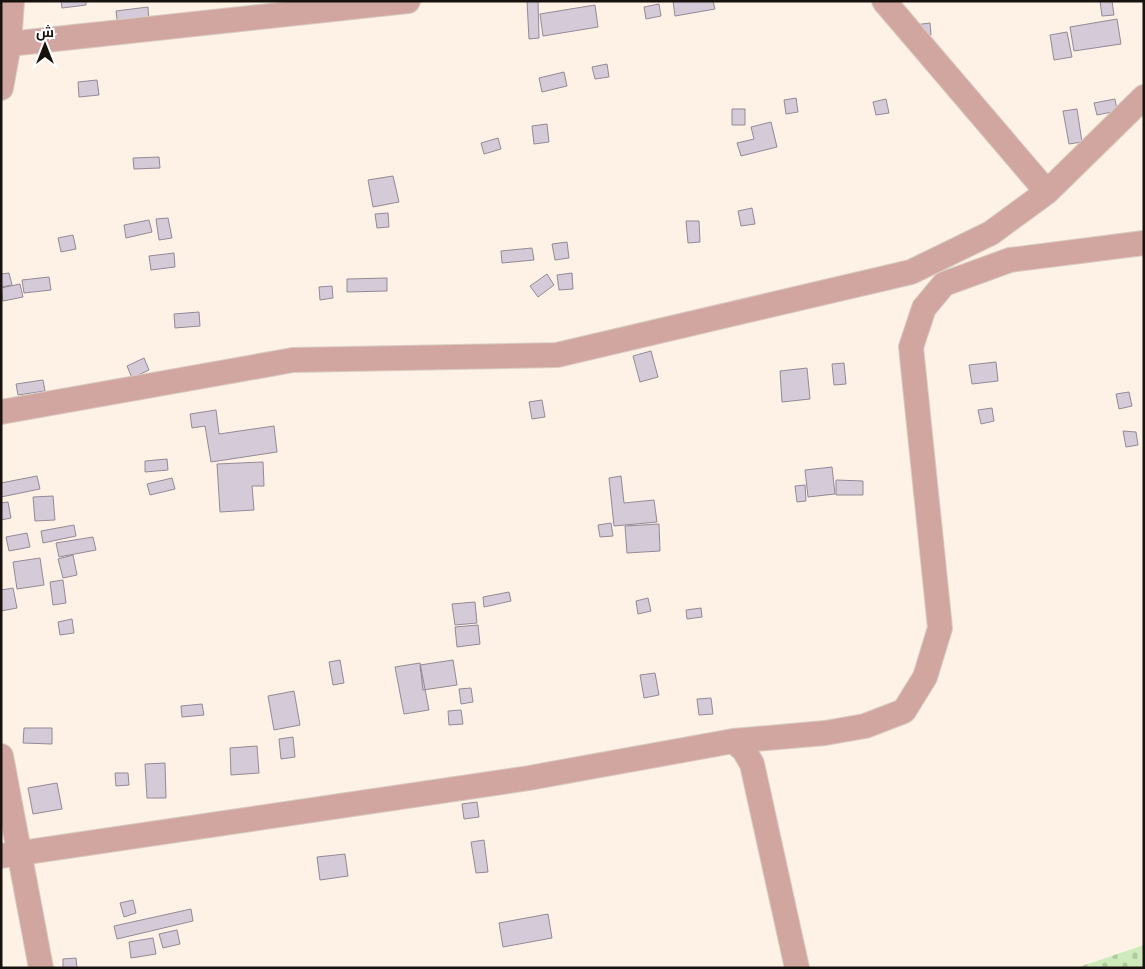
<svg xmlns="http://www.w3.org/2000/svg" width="1145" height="969" font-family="Inter,Cairo,sans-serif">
<defs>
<pattern id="cemetery-stones" width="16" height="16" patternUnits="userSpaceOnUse" patternTransform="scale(1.25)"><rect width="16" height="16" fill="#ceecbb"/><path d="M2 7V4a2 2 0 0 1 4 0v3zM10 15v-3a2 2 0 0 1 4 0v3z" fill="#b0c9a0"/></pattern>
</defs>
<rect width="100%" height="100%" fill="#fef1e5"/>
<path fill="url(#cemetery-stones)" d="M 1144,945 L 1144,968 L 1076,968 Z"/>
<path fill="#d5cbd8" stroke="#948a97" d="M 61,1 L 86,1 L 86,5 L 62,8 Z
M 527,1 L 538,1 L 539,38 L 529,39 Z
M 673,1 L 713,1 L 715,9 L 675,16 Z
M 1100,1 L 1112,1 L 1114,15 L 1102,16 Z
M 659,4 L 661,16 L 646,19 L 644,7 Z
M 595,5 L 598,27 L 543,36 L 540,14 Z
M 148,7 L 149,22 L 118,27 L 116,11 Z
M 1117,19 L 1121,44 L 1074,51 L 1070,27 Z
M 930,23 L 931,35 L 916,37 L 914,25 Z
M 1067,32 L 1072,57 L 1054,60 L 1050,35 Z
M 607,64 L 609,77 L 595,79 L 592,67 Z
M 564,72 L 567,86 L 542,92 L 539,78 Z
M 97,80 L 99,95 L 79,97 L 78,82 Z
M 796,98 L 798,112 L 786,114 L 784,100 Z
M 886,99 L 889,113 L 876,115 L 873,102 Z
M 1115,99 L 1117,111 L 1097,115 L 1094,103 Z
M 732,109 L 745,109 L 745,125 L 732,125 Z
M 1077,109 L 1082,142 L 1069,144 L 1063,111 Z
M 771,122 L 777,147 L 741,156 L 737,143 L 754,139 L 751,127 Z
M 547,124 L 549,142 L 534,144 L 532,126 Z
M 498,138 L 501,149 L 484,154 L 481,143 Z
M 159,157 L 160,168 L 134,169 L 133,158 Z
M 393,176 L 399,202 L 373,207 L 368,180 Z
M 752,208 L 755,224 L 741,226 L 738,211 Z
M 388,213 L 389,227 L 377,228 L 375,214 Z
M 168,218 L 172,238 L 159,240 L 156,219 Z
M 149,220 L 152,232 L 126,238 L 124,225 Z
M 686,221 L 699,221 L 700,242 L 688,243 Z
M 73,235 L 76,249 L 61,252 L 58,238 Z
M 567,242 L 569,258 L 555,260 L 552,244 Z
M 532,248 L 534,260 L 502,263 L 501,251 Z
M 174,253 L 175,267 L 151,270 L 149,256 Z
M 9,273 L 12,285 L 1,287 L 1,274 Z
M 572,273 L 573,289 L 559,290 L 557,275 Z
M 547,274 L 554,285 L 538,297 L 530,286 Z
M 49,277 L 51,290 L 24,293 L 22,280 Z
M 387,278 L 387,291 L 347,292 L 347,279 Z
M 20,284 L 23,297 L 3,301 L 1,288 Z
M 332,286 L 333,298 L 320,300 L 319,287 Z
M 199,312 L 200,326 L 175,328 L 174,314 Z
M 651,351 L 658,377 L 640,382 L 633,356 Z
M 144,358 L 149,370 L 132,378 L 127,366 Z
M 996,362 L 998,381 L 972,384 L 969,365 Z
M 844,363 L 846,384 L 834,385 L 832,364 Z
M 807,368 L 810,399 L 782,402 L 780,371 Z
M 43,380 L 45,391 L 18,395 L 16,384 Z
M 1129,392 L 1132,406 L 1119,409 L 1116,394 Z
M 542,400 L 545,417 L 532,419 L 529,402 Z
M 992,408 L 994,421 L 981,424 L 978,410 Z
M 216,410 L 219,434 L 274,426 L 277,452 L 211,462 L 205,426 L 192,428 L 190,414 Z
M 1123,431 L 1136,432 L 1138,445 L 1126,447 Z
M 167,459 L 168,470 L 145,472 L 145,461 Z
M 263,462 L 264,486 L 252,486 L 254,510 L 220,512 L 217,464 Z
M 832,467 L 835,494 L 808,497 L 805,470 Z
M 37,476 L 40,489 L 1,497 L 1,483 Z
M 621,476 L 624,503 L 654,500 L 657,522 L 614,526 L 609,478 Z
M 172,478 L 175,489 L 150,495 L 147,484 Z
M 836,480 L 863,481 L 863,495 L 836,495 Z
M 805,485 L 806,501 L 797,502 L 795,486 Z
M 53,496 L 55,520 L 35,521 L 33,497 Z
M 8,502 L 11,518 L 1,520 L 1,503 Z
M 611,523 L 613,536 L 600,537 L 598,525 Z
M 659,524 L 660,551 L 627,553 L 625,526 Z
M 74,525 L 76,536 L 43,543 L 41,531 Z
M 27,533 L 30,547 L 9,551 L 6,537 Z
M 93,537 L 96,550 L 59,557 L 56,543 Z
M 73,555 L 77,575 L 63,578 L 58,559 Z
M 40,558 L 44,585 L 17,589 L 13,562 Z
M 63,580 L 66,603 L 53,605 L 50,582 Z
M 13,588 L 17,608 L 1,611 L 1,590 Z
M 509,592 L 511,601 L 484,607 L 483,597 Z
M 648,598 L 651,611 L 638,614 L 636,601 Z
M 475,602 L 477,623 L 455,625 L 452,604 Z
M 701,608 L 702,617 L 687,619 L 686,610 Z
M 72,619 L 74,633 L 60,635 L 58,622 Z
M 478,625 L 480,644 L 457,647 L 455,627 Z
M 340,660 L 344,683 L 333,685 L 329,662 Z
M 453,660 L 457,685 L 423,690 L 420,665 Z
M 420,663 L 429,710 L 404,714 L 395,667 Z
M 655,673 L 659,695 L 644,698 L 640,675 Z
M 471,688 L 473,702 L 461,704 L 459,689 Z
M 294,691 L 300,725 L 274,730 L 268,696 Z
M 711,698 L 713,714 L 699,715 L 697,699 Z
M 202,704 L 204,715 L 182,717 L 181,706 Z
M 461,710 L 463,724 L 449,725 L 448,711 Z
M 24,728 L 52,728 L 52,744 L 23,743 Z
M 293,737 L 295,757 L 281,759 L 279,739 Z
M 257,746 L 259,773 L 231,775 L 230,748 Z
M 165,763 L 166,798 L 147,798 L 145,764 Z
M 115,773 L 128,773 L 129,785 L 116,786 Z
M 57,783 L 62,809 L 33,814 L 28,788 Z
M 477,802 L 479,817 L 464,819 L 462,804 Z
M 484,840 L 488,872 L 476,873 L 471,842 Z
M 345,854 L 348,876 L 320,880 L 317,857 Z
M 133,900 L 136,913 L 124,917 L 120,903 Z
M 191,909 L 193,921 L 117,939 L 114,926 Z
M 548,914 L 552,938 L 503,947 L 499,923 Z
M 177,930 L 180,944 L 163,948 L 159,934 Z
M 153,938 L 156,954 L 131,958 L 129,942 Z
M 76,958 L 77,968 L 63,968 L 63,959 Z"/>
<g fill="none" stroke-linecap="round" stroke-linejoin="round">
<defs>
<path id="minor" d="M 884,1 L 1047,192
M 9,44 L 408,1
M 1,88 L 9,44 L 12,1
M 1,412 L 293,360 L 557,355 L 911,272 L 991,233 L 1047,192 L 1144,97
M 733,741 L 744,750 L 752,764 L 797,968
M 1,756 L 41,968
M 1,856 L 529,778 L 733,741 L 825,733 L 865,726 L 904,711 L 925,677 L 940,628 L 911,347 L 924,308 L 944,284 L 1010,260 L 1144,243"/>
</defs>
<use href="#minor" stroke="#d9cdc3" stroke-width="26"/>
<use href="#minor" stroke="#d2a6a0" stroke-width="24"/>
</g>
<rect width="1145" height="969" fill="none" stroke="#17120e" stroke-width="5"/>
<g transform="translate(45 45)" stroke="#ffffff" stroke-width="4" paint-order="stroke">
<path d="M0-4L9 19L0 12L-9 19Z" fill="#17120e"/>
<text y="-8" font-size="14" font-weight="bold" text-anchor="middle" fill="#17120e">ش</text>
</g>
</svg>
